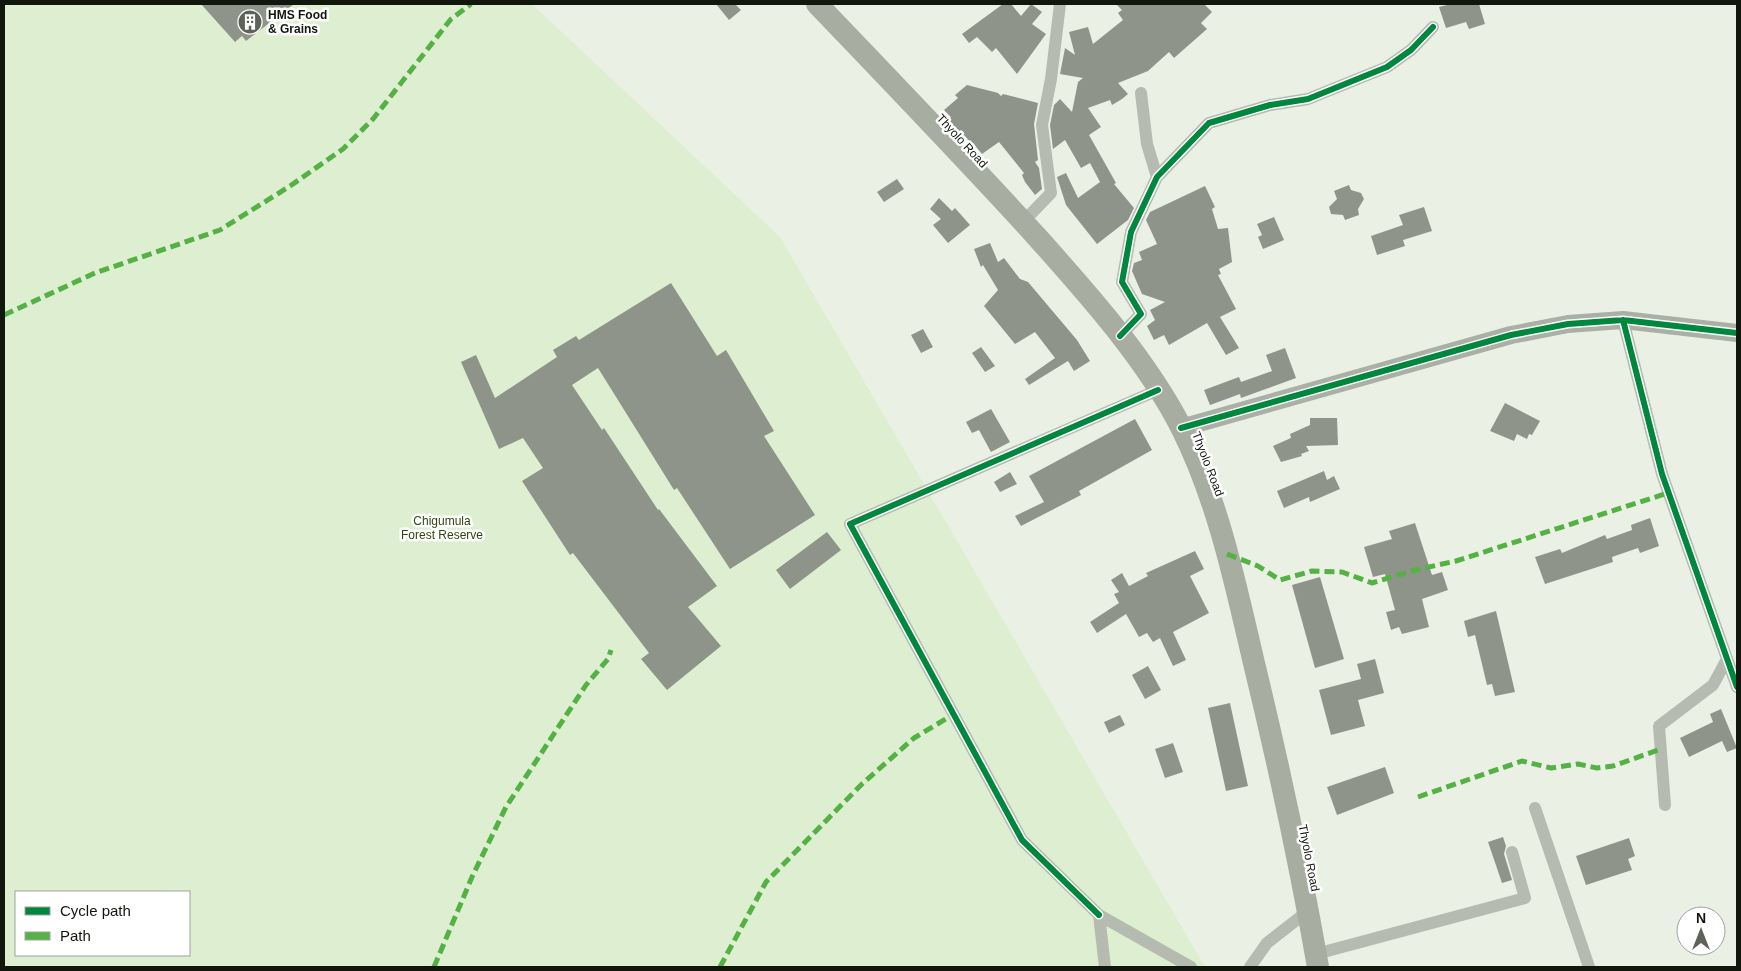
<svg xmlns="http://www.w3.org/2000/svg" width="1741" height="971" font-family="Arial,sans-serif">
<rect width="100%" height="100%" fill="#eaf1e4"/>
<path fill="#deeed0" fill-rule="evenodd" d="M 4,4 L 532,4 L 780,237 L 1205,967 L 4,967 ZM 16,892 L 189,892 L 189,955 L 16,955 Z"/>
<path fill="#8f948a" d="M 201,4 L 294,4 L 246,41 L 242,36 L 235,42 Z
M 716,4 L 735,4 L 741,10 L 729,20 Z
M 1003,4 L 1011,4 L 1021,16 L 1031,4 L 1042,12 L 1032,24 L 1046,34 L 1017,74 L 996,48 L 992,52 L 977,37 L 969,43 L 962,34 Z
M 1116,4 L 1204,4 L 1212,12 L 1201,23 L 1207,29 L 1174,58 L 1169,52 L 1148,71 L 1118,83 L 1128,94 L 1122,99 L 1112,105 L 1110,100 L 1088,108 L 1101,127 L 1089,135 L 1116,183 L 1114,184 L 1134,208 L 1128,220 L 1097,244 L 1066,205 L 1057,177 L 1066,173 L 1078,198 L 1100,182 L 1090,163 L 1081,168 L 1065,140 L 1053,149 L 1050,125 L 1054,105 L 1060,99 L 1072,112 L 1078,82 L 1083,78 L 1060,74 L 1065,48 L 1075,55 L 1069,32 L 1088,27 L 1093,44 L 1123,20 L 1118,13 L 1122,10 Z
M 1451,4 L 1479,4 L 1485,24 L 1469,29 L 1466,22 L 1446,28 L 1439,7 Z
M 967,85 L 998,93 L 1001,96 L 1003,94 L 1038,103 L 1034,124 L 1038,160 L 1035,162 L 1039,168 L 1042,189 L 1035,195 L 1025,182 L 1022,175 L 1024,173 L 999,142 L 982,154 L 973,143 L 972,144 L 964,135 L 962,137 L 947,120 L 951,117 L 944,110 L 958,98 L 955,95 Z
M 897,179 L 904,189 L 884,202 L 877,192 Z
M 1349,185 L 1351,190 L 1361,193 L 1364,199 L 1358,209 L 1359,215 L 1345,220 L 1343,215 L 1331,214 L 1329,207 L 1337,199 L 1334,191 Z
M 1205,186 L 1215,207 L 1212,209 L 1218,229 L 1228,228 L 1232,262 L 1219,269 L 1221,274 L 1218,275 L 1236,309 L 1220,317 L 1239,348 L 1226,355 L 1207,323 L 1169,345 L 1164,335 L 1154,340 L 1147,326 L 1155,320 L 1150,310 L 1165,302 L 1142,294 L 1132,271 L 1134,263 L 1142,260 L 1139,252 L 1157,244 L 1146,220 L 1150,212 Z
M 939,198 L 952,211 L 955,208 L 970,225 L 948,243 L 933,225 L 941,219 L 930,209 Z
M 1424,207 L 1432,231 L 1403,240 L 1405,246 L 1377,255 L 1371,236 L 1403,225 L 1399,215 Z
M 1274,217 L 1284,240 L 1263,249 L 1258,237 L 1262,235 L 1257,224 Z
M 990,243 L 998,262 L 1004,258 L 1020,279 L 1028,282 L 1077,340 L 1090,361 L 1074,371 L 1068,361 L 1029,385 L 1025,379 L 1055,358 L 1035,332 L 1015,344 L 984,306 L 998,290 L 983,265 L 981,267 L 974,249 Z
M 671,283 L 717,356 L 726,350 L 774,431 L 764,436 L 815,515 L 730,569 L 677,488 L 674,490 L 598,368 L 572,385 L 602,430 L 604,428 L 658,510 L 659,509 L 717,586 L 688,607 L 721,646 L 667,690 L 641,659 L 649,653 L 573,553 L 570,555 L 522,481 L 543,468 L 523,438 L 499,449 L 461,362 L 476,355 L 495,398 L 557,357 L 553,350 L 576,336 L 579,340 Z
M 923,329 L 933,347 L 921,353 L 911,335 Z
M 981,347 L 995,366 L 985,372 L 972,353 Z
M 1285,348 L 1296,378 L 1241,398 L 1240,394 L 1210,405 L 1204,390 L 1239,377 L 1241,382 L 1272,371 L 1266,355 Z
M 1505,403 L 1540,421 L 1532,435 L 1529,434 L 1527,439 L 1517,434 L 1514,441 L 1490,431 Z
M 991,409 L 1010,442 L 991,452 L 979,430 L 972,433 L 966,422 Z
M 1310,418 L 1337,418 L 1338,445 L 1306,446 L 1309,451 L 1301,454 L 1302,456 L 1281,462 L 1273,446 L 1291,438 L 1290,434 L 1310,425 Z
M 1135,419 L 1152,450 L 1079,491 L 1081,495 L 1021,526 L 1015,516 L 1044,502 L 1029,476 Z
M 1324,471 L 1327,480 L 1334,476 L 1340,489 L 1310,502 L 1309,497 L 1284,508 L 1277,491 Z
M 1010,472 L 1017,484 L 1000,492 L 994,482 Z
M 1650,518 L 1659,546 L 1640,553 L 1638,548 L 1612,557 L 1613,562 L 1545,584 L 1535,557 L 1560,549 L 1562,553 L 1605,535 L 1607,539 L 1632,530 L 1631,525 Z
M 1415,523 L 1432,575 L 1442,572 L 1448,590 L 1422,599 L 1429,627 L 1402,634 L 1399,627 L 1391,630 L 1386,612 L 1395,610 L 1385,574 L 1373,577 L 1364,547 L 1392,539 L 1389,531 Z
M 827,532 L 841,550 L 790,589 L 776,570 Z
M 1195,551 L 1204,569 L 1190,576 L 1209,613 L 1173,632 L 1186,660 L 1173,666 L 1160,638 L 1153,642 L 1147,633 L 1139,637 L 1126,614 L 1097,633 L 1090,622 L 1119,603 L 1114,594 L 1119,592 L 1111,580 L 1122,573 L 1129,586 L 1148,576 L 1146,573 Z
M 1320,577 L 1344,659 L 1315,668 L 1292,585 Z
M 1496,611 L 1515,692 L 1495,696 L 1492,684 L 1487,685 L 1475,635 L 1468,637 L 1464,621 Z
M 1375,659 L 1384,693 L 1358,700 L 1365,726 L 1331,735 L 1319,690 L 1361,679 L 1357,664 Z
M 1148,666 L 1161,690 L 1145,699 L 1132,675 Z
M 1230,703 L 1248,786 L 1226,791 L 1208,708 Z
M 1721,709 L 1737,748 L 1727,752 L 1722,741 L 1689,757 L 1680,738 L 1713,722 L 1710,714 Z
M 1120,715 L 1125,725 L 1109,733 L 1104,722 Z
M 1173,743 L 1183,772 L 1165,778 L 1155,749 Z
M 1385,767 L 1394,793 L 1337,815 L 1327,787 Z
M 1503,837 L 1506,846 L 1504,854 L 1512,880 L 1502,883 L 1488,842 Z
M 1629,838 L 1635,856 L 1628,859 L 1632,870 L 1586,885 L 1576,856 Z"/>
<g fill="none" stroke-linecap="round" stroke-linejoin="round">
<path stroke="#b6bbb2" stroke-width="12" d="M 1141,93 L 1147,144 L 1157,177
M 1023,222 L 1051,193 L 1042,125 L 1051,79 L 1060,4
M 1623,320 L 1662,474 L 1737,687
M 1120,336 L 1141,314 L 1122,282 L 1131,232 L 1157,177 L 1209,123 L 1270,105 L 1308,99 L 1387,67 L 1411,50 L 1433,27
M 1665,805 L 1659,726 L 1713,685 L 1727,659
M 1535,808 L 1589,967
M 1099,915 L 1022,840 L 850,524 L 1158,390
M 1316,954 L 1525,898 L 1512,852
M 1105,967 L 1099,915 L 1191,967
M 1250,967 L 1267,943 L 1308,911"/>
<path stroke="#aab0a5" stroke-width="18" d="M 1181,428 L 1511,335 L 1568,324 L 1623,320 L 1737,333"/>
<path stroke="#a7ada1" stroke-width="22" d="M 817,4 C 891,81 965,158 1037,237 C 1088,294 1147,360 1182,429 C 1218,501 1235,582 1253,659 C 1278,762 1300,864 1318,967"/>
<path stroke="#54b144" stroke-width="5" stroke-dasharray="10 5" stroke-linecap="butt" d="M 4,315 L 95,273 L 220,230 L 290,186 L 343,149 L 373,119 L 451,19 L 471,4
M 1227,554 L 1258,566 L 1280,580 L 1312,571 L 1342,572 L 1372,583 L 1415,570 L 1456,561 L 1668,493
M 1418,797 L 1522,761 L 1551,768 L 1578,764 L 1597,768 L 1613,766 L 1661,749
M 434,967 L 472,877 L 506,807 L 586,685 L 608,659 L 611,650
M 720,967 L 766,882 L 862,784 L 914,738 L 954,714"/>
<defs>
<path id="cycleway" d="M 1623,320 L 1662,474 L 1737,687
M 1120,336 L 1141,314 L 1122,282 L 1131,232 L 1157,177 L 1209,123 L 1270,105 L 1308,99 L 1387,67 L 1411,50 L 1433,27
M 1181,428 L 1511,335 L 1568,324 L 1623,320 L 1737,333
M 1099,915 L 1022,840 L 850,524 L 1158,390"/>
</defs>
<use href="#cycleway" stroke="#fff" stroke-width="9"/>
<use href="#cycleway" stroke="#00873e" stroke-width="6"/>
</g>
<defs>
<symbol id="building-disc" viewBox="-11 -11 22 22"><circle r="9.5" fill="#5e6359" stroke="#fff"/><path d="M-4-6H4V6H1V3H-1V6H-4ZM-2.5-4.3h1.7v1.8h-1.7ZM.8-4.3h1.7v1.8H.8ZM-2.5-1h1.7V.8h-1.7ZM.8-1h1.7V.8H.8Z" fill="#fff"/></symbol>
</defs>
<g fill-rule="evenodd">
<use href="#building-disc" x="236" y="8" width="28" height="28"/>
</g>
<g text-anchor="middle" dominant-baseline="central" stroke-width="5" stroke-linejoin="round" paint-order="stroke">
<g font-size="12" font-weight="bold" fill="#12170e" stroke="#fff" text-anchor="start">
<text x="268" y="15">HMS Food<tspan x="268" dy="14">&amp; Grains</tspan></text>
</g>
<g font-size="12" fill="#12170e" stroke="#fff">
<text transform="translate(962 141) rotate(47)">Thyolo Road</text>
<text transform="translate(1208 464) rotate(69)">Thyolo Road</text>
<text transform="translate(1309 858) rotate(79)">Thyolo Road</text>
</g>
<g font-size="12" fill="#2e470f" stroke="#fff">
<text x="442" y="521">Chigumula<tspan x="442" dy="14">Forest Reserve</tspan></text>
</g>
</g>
<rect width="1741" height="971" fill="none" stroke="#12170e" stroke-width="10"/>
<rect x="15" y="891" width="175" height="65" fill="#ffffff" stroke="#a0a29f"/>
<rect x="25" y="907" width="25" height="8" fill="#00873e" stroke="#a0a29f"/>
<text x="60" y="916" font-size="15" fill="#12170e">Cycle path</text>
<rect x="25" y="932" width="25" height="8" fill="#54b144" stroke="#a0a29f"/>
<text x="60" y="941" font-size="15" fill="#12170e">Path</text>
<g transform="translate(1701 931)"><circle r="24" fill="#ffffff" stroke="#a0a29f"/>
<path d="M0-4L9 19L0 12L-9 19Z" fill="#5e6359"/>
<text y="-8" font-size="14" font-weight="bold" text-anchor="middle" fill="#12170e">N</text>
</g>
</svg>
